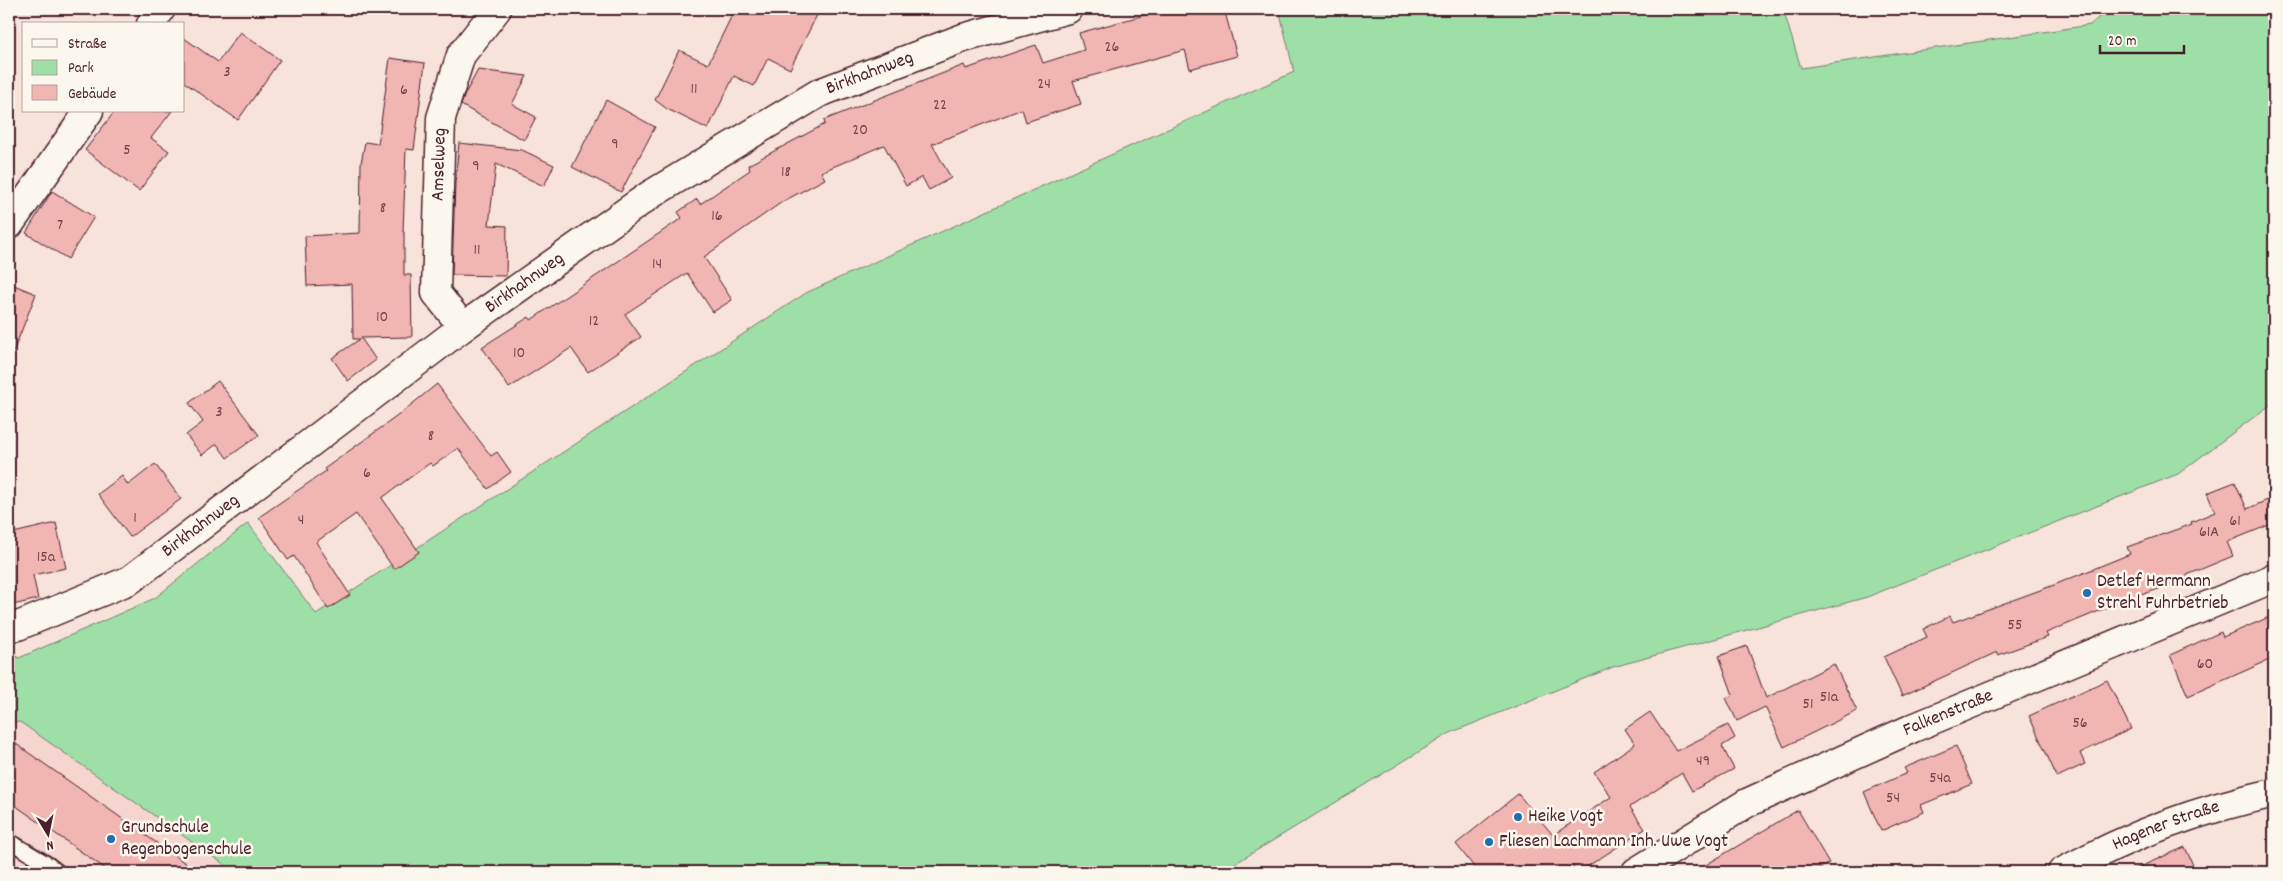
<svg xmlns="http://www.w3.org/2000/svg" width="2283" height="881" font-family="Dekko,sans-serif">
<rect width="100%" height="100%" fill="#f8e3db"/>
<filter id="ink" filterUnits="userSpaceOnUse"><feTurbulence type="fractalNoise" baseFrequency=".02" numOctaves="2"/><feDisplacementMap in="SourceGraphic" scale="10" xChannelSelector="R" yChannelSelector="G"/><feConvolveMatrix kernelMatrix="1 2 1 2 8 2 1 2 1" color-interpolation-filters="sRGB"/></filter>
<g filter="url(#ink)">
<path fill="#f6d5cf" d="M 20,722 L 235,872 L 9,872 L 9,723 Z"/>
<path fill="#9edfa8" stroke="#747f6a" d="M 1279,9 L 1783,9 L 1801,68 L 2090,25 L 2108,9 L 2274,9 L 2274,402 L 2178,474 L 1867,597 L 1613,667 L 1450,733 L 1221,872 L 235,872 L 20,722 L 9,723 L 9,652 L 19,658 L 155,598 L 248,523 L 316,614 L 806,293 L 1294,72 Z"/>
<path fill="#f1b5b2" stroke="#4a1f2b" d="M 735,9 L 820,9 L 790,69 L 768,58 L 754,86 L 734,76 L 708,129 L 667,109 L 655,100 L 679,50 L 708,64 Z
M 1166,9 L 1224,9 L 1237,56 L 1190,69 L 1185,50 L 1073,81 L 1081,104 L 1026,122 L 1022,109 L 932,144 L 951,178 L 929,190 L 922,177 L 906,186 L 884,145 L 821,172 L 825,179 L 782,202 L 704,257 L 732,300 L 713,312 L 687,273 L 625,314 L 641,337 L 588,372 L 571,348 L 509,388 L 482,347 L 529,317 L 531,320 L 682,218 L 678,212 L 697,199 L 700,204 L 750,170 L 748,165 L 825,124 L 824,120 L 964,65 L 966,69 L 1036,45 L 1043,63 L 1084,50 L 1079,33 Z
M 240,32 L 280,60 L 238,120 L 184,82 L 184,38 L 218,62 Z
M 390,58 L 425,63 L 414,150 L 406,149 L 403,232 L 404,232 L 404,275 L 411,275 L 412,337 L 361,338 L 376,360 L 348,381 L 332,358 L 360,339 L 353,339 L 352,284 L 307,286 L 305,236 L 360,233 L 361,163 L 365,142 L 378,144 Z
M 478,70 L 527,76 L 512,104 L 536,117 L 524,140 L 461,105 L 465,94 Z
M 606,100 L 655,127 L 621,192 L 572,167 Z
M 115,111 L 172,111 L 151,138 L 169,151 L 139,191 L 85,150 Z
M 459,143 L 522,150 L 554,165 L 544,186 L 496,164 L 489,225 L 507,226 L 506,276 L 452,275 L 455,182 Z
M 52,191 L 94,217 L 68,259 L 26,233 Z
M 9,283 L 36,294 L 10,360 L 9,360 Z
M 218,381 L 259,435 L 227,458 L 217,444 L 202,455 L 186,435 L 203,422 L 189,403 Z
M 437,384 L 491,456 L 497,452 L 511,472 L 488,489 L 458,448 L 433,466 L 430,463 L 382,498 L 419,552 L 394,569 L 356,514 L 316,542 L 350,595 L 328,609 L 294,556 L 288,560 L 259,517 L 326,471 L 324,469 L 396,417 Z
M 155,464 L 181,499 L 130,537 L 98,494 L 122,476 L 128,485 Z
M 2235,482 L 2247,509 L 2274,497 L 2274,523 L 2227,542 L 2233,556 L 2187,575 L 2188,579 L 2144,594 L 2143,593 L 2046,633 L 2048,637 L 1998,655 L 1997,652 L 1902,696 L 1884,657 L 1927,637 L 1923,629 L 1950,616 L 1953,622 L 2054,585 L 2130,554 L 2127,547 L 2192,524 L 2191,522 L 2215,512 L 2207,493 Z
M 56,523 L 66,568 L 33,575 L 38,599 L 9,606 L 9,534 Z
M 2274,615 L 2274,658 L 2188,696 L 2170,655 L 2221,632 L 2223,637 Z
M 1747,646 L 1766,698 L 1834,664 L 1857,711 L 1784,747 L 1765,707 L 1737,721 L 1726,698 L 1733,695 L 1719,656 Z
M 2107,680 L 2131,729 L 2080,753 L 2085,764 L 2057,777 L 2029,716 Z
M 1650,712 L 1676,751 L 1728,725 L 1735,738 L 1722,746 L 1734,769 L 1692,791 L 1682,773 L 1630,807 L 1645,829 L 1579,872 L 1478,872 L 1456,844 L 1518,794 L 1553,835 L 1611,797 L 1594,772 L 1635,744 L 1625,729 Z
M 9,739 L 198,872 L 110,872 L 9,801 Z
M 1956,746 L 1972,784 L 1921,805 L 1924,812 L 1881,831 L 1864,792 L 1907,773 L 1904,768 Z
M 1798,810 L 1829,863 L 1814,872 L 1694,872 Z
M 2185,847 L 2196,872 L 2128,872 Z"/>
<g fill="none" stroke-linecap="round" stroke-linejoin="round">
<defs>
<path id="lane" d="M 9,841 L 49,865 L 58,872"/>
<g id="street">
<path d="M 151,24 L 161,9"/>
<path d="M 9,225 L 89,111"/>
<path id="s1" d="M 463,327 L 436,293 L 441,118 L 461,55 L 497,9"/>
<path id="s2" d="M 9,627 L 18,626 L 130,580 L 463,327 L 650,195 L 819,93 L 963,38 L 1068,9"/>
<path id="s3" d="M 1636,872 L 1747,803 L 1913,728 L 2274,578"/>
</g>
<g id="secondary">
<path id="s4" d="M 2062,872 C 2132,834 2197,810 2274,793"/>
</g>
</defs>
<use href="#lane" stroke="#4a1f2b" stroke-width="18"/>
<use href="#street" stroke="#4a1f2b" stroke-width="31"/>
<use href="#secondary" stroke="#4a1f2b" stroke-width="31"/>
<use href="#lane" stroke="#fbf7ec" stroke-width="14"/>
<use href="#street" stroke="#fbf7ec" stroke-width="28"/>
<use href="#secondary" stroke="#fbf7ec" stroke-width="28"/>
</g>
</g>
<g fill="#1f6fb2" stroke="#fbf7ec" stroke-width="2">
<circle cx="2087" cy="593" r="5"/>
<circle cx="1518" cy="817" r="5"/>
<circle cx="111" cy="839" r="5"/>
<circle cx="1489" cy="842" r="5"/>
</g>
<g text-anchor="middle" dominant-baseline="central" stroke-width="5" stroke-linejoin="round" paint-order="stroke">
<g font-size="16" fill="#74444d">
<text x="1112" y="47">26</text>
<text x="227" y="72">3</text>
<text x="1044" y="84">24</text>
<text x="694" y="89">11</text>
<text x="404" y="90">6</text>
<text x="940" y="105">22</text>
<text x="860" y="130">20</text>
<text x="615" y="144">9</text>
<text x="127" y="150">5</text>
<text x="476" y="166">9</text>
<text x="786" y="172">18</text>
<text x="383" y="208">8</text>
<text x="717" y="216">16</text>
<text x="60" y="225">7</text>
<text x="477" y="250">11</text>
<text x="657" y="264">14</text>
<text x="382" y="317">10</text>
<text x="594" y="321">12</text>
<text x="519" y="353">10</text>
<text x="219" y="412">3</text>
<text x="431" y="436">8</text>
<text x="367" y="473">6</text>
<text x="135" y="518">1</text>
<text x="301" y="520">4</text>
<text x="2235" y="521">61</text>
<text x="2209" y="532">61A</text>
<text x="46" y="557">15a</text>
<text x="2015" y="625">55</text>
<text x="2205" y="664">60</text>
<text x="1829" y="697">51a</text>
<text x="1808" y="704">51</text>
<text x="2080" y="723">56</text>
<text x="1703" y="761">49</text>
<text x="1940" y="778">54a</text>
<text x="1893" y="798">54</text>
</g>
<g font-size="19" fill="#4a1f2b" stroke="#fbf7ec">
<text stroke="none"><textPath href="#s2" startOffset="1029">Birkhahnweg</textPath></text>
<text stroke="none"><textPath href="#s1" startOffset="172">Amselweg</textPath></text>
<text stroke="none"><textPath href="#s2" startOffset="624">Birkhahnweg</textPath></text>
<text stroke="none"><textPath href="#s2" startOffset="219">Birkhahnweg</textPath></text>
<text stroke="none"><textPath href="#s3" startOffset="351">Falkenstraße</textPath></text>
<text stroke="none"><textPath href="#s4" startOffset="114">Hagener Straße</textPath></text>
</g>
<g font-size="19" fill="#4a1f2b" stroke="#fbf7ec" text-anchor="start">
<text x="2097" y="582">Detlef Hermann<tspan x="2097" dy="22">Strehl Fuhrbetrieb</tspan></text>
<text x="1528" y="817">Heike Vogt</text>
<text x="121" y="828">Grundschule<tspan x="121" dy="22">Regenbogenschule</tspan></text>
<text x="1499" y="842">Fliesen Lachmann Inh. Uwe Vogt</text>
</g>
</g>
<rect width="2283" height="881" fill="none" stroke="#fbf7ec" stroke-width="30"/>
<rect x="15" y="15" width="2253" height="851" fill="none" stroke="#4a1f2b" stroke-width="2" filter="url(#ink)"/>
<rect x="22" y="22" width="162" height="90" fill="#fbf7ec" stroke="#b4a19f"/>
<rect x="32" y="39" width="25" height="8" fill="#fbf7ec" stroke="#b4a19f"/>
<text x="68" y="48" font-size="15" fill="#4a1f2b">Straße</text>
<rect x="32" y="60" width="25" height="15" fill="#9edfa8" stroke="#b4a19f"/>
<text x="68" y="72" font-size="15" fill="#4a1f2b">Park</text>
<rect x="32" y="85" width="25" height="15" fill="#f1b5b2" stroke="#b4a19f"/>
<text x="68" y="98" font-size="15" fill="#4a1f2b">Gebäude</text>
<g transform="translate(48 834) rotate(170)" stroke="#fbf7ec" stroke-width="4" paint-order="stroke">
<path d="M0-4L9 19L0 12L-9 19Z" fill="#4a1f2b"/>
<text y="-8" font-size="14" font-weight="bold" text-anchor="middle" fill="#4a1f2b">N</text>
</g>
<path d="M2100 45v8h84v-8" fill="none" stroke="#4a1f2b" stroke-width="2.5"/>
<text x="2108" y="45" font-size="15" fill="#4a1f2b" stroke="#fbf7ec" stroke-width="4" paint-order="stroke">20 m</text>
</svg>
